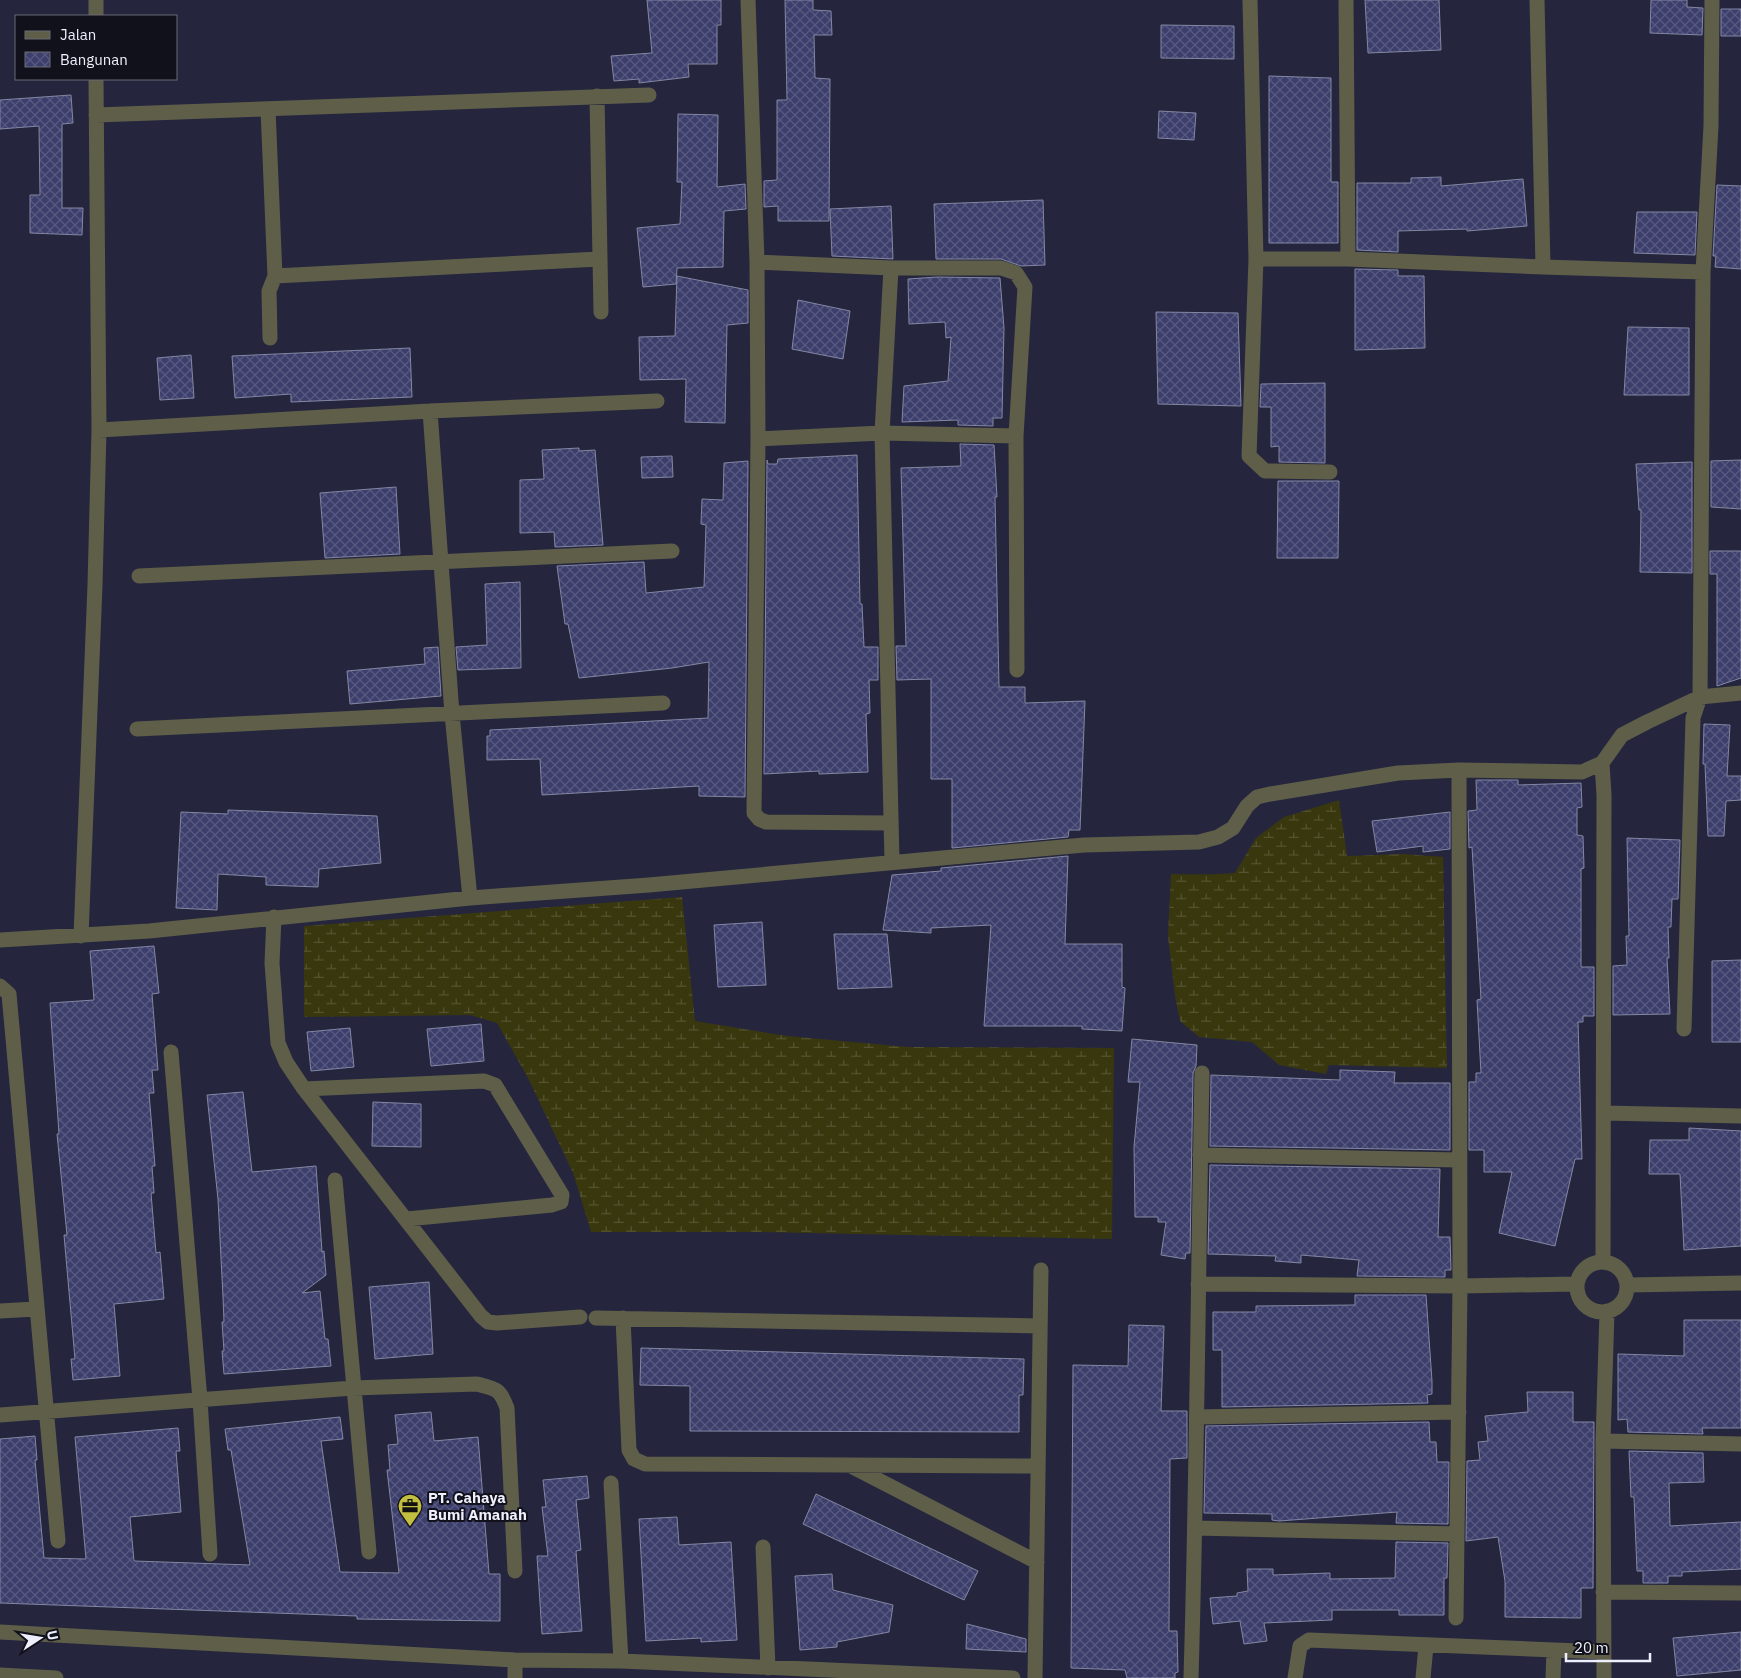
<svg xmlns="http://www.w3.org/2000/svg" width="1741" height="1678" font-family="'IBM Plex Sans',sans-serif">
<defs>
<pattern id="wetland-marsh" width="20" height="14" patternUnits="userSpaceOnUse" patternTransform="scale(1.25)"><rect width="20" height="14" fill="#39370d"/><path d="M1 5h8M5 5V1M11 12h8M15 12V8" fill="none" stroke="#565431"/></pattern>
<pattern id="building-cross-hatch" width="8" height="8" patternUnits="userSpaceOnUse" patternTransform="scale(1.25)"><rect width="8" height="8" fill="#3c3e6b"/><path d="M0 0l8 8M0 8l8-8" fill="none" stroke="#585a81"/></pattern>
</defs>
<rect width="100%" height="100%" fill="#25263e"/>
<path fill="url(#wetland-marsh)" d="M 1339,800 L 1347,856 L 1403,854 L 1443,857 L 1447,1068 L 1329,1065 L 1326,1074 L 1279,1065 L 1252,1042 L 1199,1037 L 1180,1021 L 1175,996 L 1168,936 L 1171,874 C 1193,874 1213,875 1235,873 L 1256,838 L 1284,817 Z
M 682,897 L 695,1021 L 787,1036 L 908,1047 L 1114,1048 L 1112,1239 L 756,1232 L 591,1232 L 573,1173 L 529,1080 L 497,1023 L 470,1015 L 304,1017 L 304,926 Z"/>
<path fill="url(#building-cross-hatch)" stroke="#8387a3" d="M 647,0 L 721,0 L 721,25 L 717,25 L 717,64 L 688,64 L 689,77 L 639,83 L 639,79 L 614,81 L 611,56 L 652,53 Z
M 785,0 L 813,0 L 813,10 L 831,11 L 832,35 L 814,35 L 815,78 L 830,79 L 829,221 L 778,221 L 778,206 L 764,207 L 764,181 L 777,180 L 777,100 L 787,100 Z
M 1365,0 L 1439,0 L 1441,50 L 1368,53 Z
M 1651,0 L 1687,0 L 1687,7 L 1703,8 L 1702,35 L 1650,33 Z
M 1721,9 L 1741,9 L 1741,36 L 1721,36 Z
M 1161,25 L 1234,26 L 1234,59 L 1161,58 Z
M 1269,76 L 1331,78 L 1331,182 L 1338,182 L 1338,243 L 1269,243 Z
M 71,95 L 73,123 L 62,124 L 62,208 L 83,208 L 82,235 L 30,233 L 30,195 L 40,195 L 39,126 L 0,129 L 0,100 Z
M 1159,111 L 1196,113 L 1194,140 L 1158,138 Z
M 678,114 L 718,115 L 717,187 L 745,184 L 746,209 L 724,211 L 723,267 L 677,268 L 676,284 L 643,287 L 637,228 L 680,224 L 682,182 L 677,182 Z
M 1441,177 L 1441,186 L 1523,179 L 1527,226 L 1467,231 L 1467,229 L 1398,231 L 1398,252 L 1357,250 L 1357,183 L 1411,183 L 1411,178 Z
M 1717,185 L 1741,186 L 1741,269 L 1715,267 L 1716,256 L 1713,256 Z
M 1043,200 L 1045,265 L 1021,266 L 1001,259 L 936,259 L 934,204 Z
M 891,206 L 893,259 L 832,256 L 830,209 Z
M 1637,212 L 1697,212 L 1695,255 L 1634,253 Z
M 1355,269 L 1398,270 L 1398,276 L 1424,276 L 1425,348 L 1355,350 Z
M 677,276 L 748,290 L 748,323 L 727,325 L 725,423 L 685,422 L 686,379 L 640,380 L 639,337 L 675,336 Z
M 937,277 L 1000,278 L 1004,328 L 1002,418 L 993,418 L 993,426 L 958,425 L 958,420 L 902,422 L 904,386 L 948,381 L 951,337 L 946,338 L 945,322 L 909,324 L 908,279 Z
M 798,300 L 850,311 L 843,359 L 792,349 Z
M 1156,312 L 1238,313 L 1241,406 L 1158,404 Z
M 1628,327 L 1689,328 L 1689,395 L 1624,395 Z
M 410,348 L 412,397 L 291,402 L 291,394 L 235,398 L 232,356 Z
M 191,355 L 194,398 L 160,400 L 157,358 Z
M 1325,383 L 1325,463 L 1279,462 L 1279,446 L 1271,447 L 1271,407 L 1260,407 L 1261,384 Z
M 960,444 L 994,445 L 997,497 L 995,497 L 999,687 L 1025,687 L 1025,703 L 1085,701 L 1080,830 L 1069,830 L 1068,837 L 952,848 L 952,779 L 931,779 L 931,679 L 897,680 L 896,646 L 906,646 L 901,468 L 961,466 Z
M 579,448 L 579,451 L 595,450 L 603,545 L 555,547 L 554,532 L 520,533 L 520,480 L 544,479 L 542,450 Z
M 857,455 L 860,604 L 862,604 L 864,647 L 878,647 L 878,680 L 869,680 L 870,713 L 866,714 L 868,772 L 819,774 L 819,771 L 764,774 L 767,460 L 768,464 L 777,464 L 778,459 Z
M 672,456 L 673,477 L 642,478 L 641,457 Z
M 1741,460 L 1741,509 L 1711,507 L 1711,461 Z
M 748,461 L 745,797 L 699,796 L 699,786 L 542,795 L 540,759 L 487,760 L 487,736 L 490,736 L 490,730 L 708,718 L 709,662 L 672,668 L 579,678 L 568,624 L 565,624 L 557,566 L 644,562 L 646,593 L 704,587 L 706,525 L 701,524 L 702,499 L 723,500 L 724,463 Z
M 1692,462 L 1692,573 L 1640,572 L 1641,510 L 1639,510 L 1636,464 Z
M 1278,481 L 1339,481 L 1338,558 L 1277,558 Z
M 396,487 L 400,554 L 325,558 L 320,493 Z
M 1710,551 L 1741,551 L 1741,678 L 1717,686 L 1717,574 L 1710,574 Z
M 520,582 L 521,668 L 458,670 L 456,647 L 487,645 L 485,584 Z
M 438,647 L 441,696 L 350,704 L 347,671 L 425,664 L 424,648 Z
M 1704,724 L 1730,725 L 1727,776 L 1741,776 L 1741,800 L 1726,801 L 1724,836 L 1708,836 L 1705,764 L 1703,764 Z
M 1476,780 L 1518,780 L 1518,785 L 1581,783 L 1582,807 L 1577,808 L 1577,835 L 1583,836 L 1584,868 L 1581,869 L 1581,967 L 1594,967 L 1594,1016 L 1583,1016 L 1583,1022 L 1578,1022 L 1582,1159 L 1575,1159 L 1555,1246 L 1499,1233 L 1512,1172 L 1484,1172 L 1484,1150 L 1469,1150 L 1469,1082 L 1476,1082 L 1476,1073 L 1481,1073 L 1477,1000 L 1481,999 L 1477,931 L 1472,847 L 1469,848 L 1468,811 L 1477,810 Z
M 228,810 L 377,816 L 381,863 L 319,869 L 318,887 L 266,885 L 266,877 L 218,874 L 217,910 L 176,908 L 181,812 L 228,814 Z
M 1450,812 L 1450,849 L 1423,852 L 1423,846 L 1377,852 L 1372,821 Z
M 1627,838 L 1680,840 L 1678,899 L 1672,899 L 1671,927 L 1668,927 L 1669,958 L 1667,958 L 1670,1014 L 1613,1015 L 1613,966 L 1627,965 L 1626,936 L 1629,936 Z
M 1068,856 L 1065,944 L 1122,944 L 1122,987 L 1125,988 L 1122,1031 L 1082,1029 L 1082,1026 L 984,1026 L 991,925 L 931,928 L 931,933 L 883,930 L 892,875 L 941,871 L 941,868 Z
M 762,922 L 766,985 L 718,987 L 714,925 Z
M 834,934 L 887,934 L 892,987 L 838,989 Z
M 154,946 L 159,993 L 152,994 L 158,1070 L 152,1070 L 154,1093 L 149,1093 L 155,1166 L 152,1166 L 154,1193 L 151,1193 L 156,1253 L 160,1252 L 164,1299 L 114,1304 L 120,1376 L 73,1380 L 71,1359 L 75,1359 L 64,1235 L 67,1235 L 57,1134 L 59,1134 L 50,1003 L 94,1000 L 90,951 Z
M 1741,960 L 1741,1042 L 1712,1042 L 1712,961 Z
M 481,1024 L 484,1061 L 431,1066 L 427,1029 Z
M 350,1028 L 354,1067 L 311,1071 L 307,1032 Z
M 1132,1039 L 1197,1045 L 1196,1066 L 1193,1073 L 1190,1253 L 1186,1253 L 1185,1259 L 1161,1255 L 1166,1222 L 1158,1222 L 1158,1217 L 1135,1217 L 1134,1147 L 1140,1082 L 1128,1082 Z
M 1340,1070 L 1395,1072 L 1394,1083 L 1450,1083 L 1450,1150 L 1210,1146 L 1211,1075 L 1340,1080 Z
M 243,1092 L 252,1172 L 316,1166 L 322,1252 L 324,1251 L 326,1275 L 302,1293 L 320,1291 L 325,1339 L 328,1339 L 331,1366 L 224,1374 L 222,1351 L 224,1351 L 222,1322 L 224,1322 L 223,1297 L 218,1199 L 207,1095 Z
M 373,1102 L 421,1104 L 421,1147 L 372,1146 Z
M 1689,1128 L 1741,1131 L 1741,1246 L 1684,1250 L 1680,1174 L 1649,1174 L 1650,1140 L 1689,1140 Z
M 1210,1165 L 1440,1169 L 1438,1237 L 1450,1237 L 1451,1270 L 1445,1270 L 1445,1277 L 1357,1276 L 1359,1260 L 1301,1255 L 1301,1263 L 1275,1261 L 1276,1256 L 1208,1254 Z
M 429,1282 L 433,1354 L 375,1359 L 369,1287 Z
M 1355,1295 L 1426,1295 L 1432,1381 L 1432,1394 L 1427,1395 L 1428,1403 L 1222,1407 L 1222,1350 L 1213,1350 L 1213,1312 L 1256,1312 L 1256,1306 L 1355,1305 Z
M 1684,1320 L 1741,1320 L 1741,1428 L 1702,1428 L 1703,1434 L 1628,1432 L 1627,1419 L 1618,1420 L 1618,1354 L 1684,1356 Z
M 1129,1325 L 1164,1326 L 1161,1411 L 1187,1411 L 1187,1458 L 1170,1459 L 1169,1631 L 1177,1631 L 1178,1672 L 1175,1673 L 1175,1678 L 1127,1678 L 1125,1670 L 1071,1668 L 1073,1365 L 1128,1366 Z
M 641,1348 L 1024,1359 L 1023,1395 L 1019,1395 L 1019,1432 L 690,1431 L 690,1386 L 640,1385 Z
M 1527,1392 L 1573,1392 L 1573,1422 L 1594,1422 L 1593,1588 L 1581,1588 L 1581,1618 L 1505,1617 L 1505,1581 L 1498,1537 L 1466,1541 L 1467,1461 L 1480,1460 L 1478,1442 L 1488,1441 L 1485,1416 L 1528,1412 Z
M 431,1412 L 434,1441 L 478,1437 L 489,1574 L 500,1574 L 500,1621 L 357,1619 L 357,1616 L 0,1603 L 0,1439 L 35,1436 L 37,1460 L 35,1460 L 44,1558 L 86,1559 L 75,1437 L 178,1428 L 180,1451 L 176,1451 L 181,1512 L 130,1517 L 134,1561 L 250,1565 L 231,1450 L 228,1450 L 225,1429 L 340,1417 L 343,1439 L 321,1441 L 340,1572 L 399,1573 L 387,1470 L 390,1470 L 388,1445 L 398,1444 L 395,1415 Z
M 1429,1422 L 1430,1442 L 1436,1442 L 1437,1462 L 1449,1462 L 1448,1524 L 1396,1523 L 1397,1512 L 1279,1521 L 1272,1520 L 1272,1514 L 1204,1513 L 1206,1426 Z
M 1629,1451 L 1703,1453 L 1704,1482 L 1669,1483 L 1670,1526 L 1741,1522 L 1741,1569 L 1682,1572 L 1682,1576 L 1668,1576 L 1668,1583 L 1643,1583 L 1643,1571 L 1637,1571 L 1634,1497 L 1631,1497 Z
M 587,1476 L 589,1498 L 576,1500 L 581,1550 L 576,1551 L 582,1631 L 542,1634 L 537,1556 L 548,1556 L 542,1507 L 546,1507 L 543,1480 Z
M 816,1494 L 978,1571 L 964,1600 L 803,1524 Z
M 677,1517 L 679,1545 L 731,1542 L 737,1640 L 701,1642 L 701,1638 L 646,1641 L 639,1519 Z
M 1396,1542 L 1448,1543 L 1447,1578 L 1444,1578 L 1444,1615 L 1399,1615 L 1399,1610 L 1332,1610 L 1332,1620 L 1264,1623 L 1267,1641 L 1244,1644 L 1240,1621 L 1213,1624 L 1210,1598 L 1237,1596 L 1237,1593 L 1248,1591 L 1247,1569 L 1273,1569 L 1273,1575 L 1330,1573 L 1330,1579 L 1395,1578 Z
M 832,1574 L 833,1590 L 893,1605 L 889,1632 L 837,1642 L 837,1647 L 800,1650 L 795,1576 Z
M 967,1624 L 1026,1639 L 1026,1652 L 966,1649 Z
M 1741,1632 L 1741,1670 L 1677,1676 L 1673,1638 Z"/>
<g fill="none" stroke-linecap="round" stroke-linejoin="round">
<path stroke="#5f5f49" stroke-width="15" d="M 748,0 L 757,262 L 758,439 L 882,433 L 892,861
M 1250,0 L 1256,259 L 1348,259 L 1543,267
M 1346,0 L 1348,259
M 1537,0 L 1543,267 L 1703,272
M 96,16 L 96,0
M 597,96 L 601,312
M 268,109 L 275,276 L 269,291 L 270,338
M 96,115 L 649,95
M 1256,259 L 1249,456 L 1265,471 L 1330,472
M 757,262 L 891,268 L 1001,268 L 1016,273 L 1025,287 L 1016,436 L 1017,670
M 891,268 L 882,433 L 1016,436
M 275,276 L 599,259
M 430,411 L 452,714 L 470,898
M 99,430 L 430,411 L 657,401
M 758,439 L 754,813 L 759,819 L 766,822 L 890,823
M 139,576 L 672,551
M 137,729 L 663,703
M 1602,763 L 1604,795 L 1603,1261
M 274,917 L 272,963 L 278,1043 L 286,1062 L 304,1089 L 481,1316 L 488,1322 L 497,1323 L 580,1317
M 81,936 L 95,585 L 99,430 L 96,79
M 0,940 L 149,931 L 470,898 L 649,885 L 1084,845 L 1199,842 L 1218,837 L 1233,828 L 1247,806 L 1257,797 L 1270,794 L 1398,773 L 1459,770 L 1582,772 L 1602,763 L 1622,735 L 1647,722 L 1700,697 L 1741,693
M 0,986 L 9,994 L 58,1541
M 1684,1029 L 1693,718 L 1700,697 L 1703,272 L 1711,126 L 1712,0
M 171,1052 L 200,1400 L 210,1554
M 304,1089 L 484,1081 L 495,1085 L 562,1195 L 561,1202 L 552,1205 L 407,1219
M 1604,1113 L 1741,1116
M 1200,1155 L 1459,1160
M 335,1180 L 369,1552
M1577 1287a25 25 0 1 1 50 0a25 25 0 1 1-50 0Z
M 1198,1284 L 1460,1286 L 1576,1284
M 1627,1285 L 1741,1283
M 0,1311 L 36,1309
M 596,1318 L 1040,1326
M 623,1318 L 629,1450 L 634,1459 L 645,1464 L 1038,1466
M 0,1415 L 353,1388 L 477,1384 C 497,1389 500,1389 507,1408 L 515,1571
M 1198,1417 L 1459,1412
M 1603,1441 L 1741,1444
M 853,1467 L 1037,1562
M 611,1483 L 621,1661
M 1195,1528 L 1457,1534
M 763,1547 L 768,1668
M 1603,1592 L 1741,1593
M 1456,1618 L 1460,1286 L 1459,770
M 0,1632 L 515,1660 L 621,1661 L 1013,1678
M 515,1660 L 515,1678
M 0,1675 L 56,1678
M 1035,1678 L 1041,1270
M 1191,1678 C 1197,1476 1198,1275 1202,1073
M 1295,1678 L 1300,1646 L 1309,1640 L 1603,1652
M 1423,1678 L 1426,1646
M 1553,1678 L 1554,1650
M 1604,1678 L 1603,1441 L 1607,1311"/>
</g>
<defs>
<symbol id="office-pin" viewBox="-11 -11 22 30"><path d="M0 17L-7.5 6A9.5 9.5 0 1 1 7.5 6Z" fill="#c1be40" stroke="#10111b"/><path d="M-6-3h4V-5.5h4V-3h4V5H-6ZM-1-4.5V-3h2v-1.5ZM-6 0V1H6V0Z" fill="#111"/></symbol>
</defs>
<g fill-rule="evenodd">
<use href="#office-pin" x="396" y="1492" width="28" height="38"/>
</g>
<g text-anchor="middle" dominant-baseline="central" stroke-width="4" stroke-linejoin="round" paint-order="stroke">
<g font-size="15" font-weight="bold" fill="#eeeffc" stroke="#10111b" text-anchor="start">
<text x="428" y="1497">PT. Cahaya<tspan x="428" dy="17">Bumi Amanah</tspan></text>
</g>
</g>
<rect x="15" y="15" width="162" height="65" fill="#10111b" stroke="#696a75"/>
<rect x="25" y="31" width="25" height="8" fill="#5f5f49" stroke="#696a75"/>
<text x="60" y="40" font-size="15" fill="#eeeffc">Jalan</text>
<rect x="25" y="52" width="25" height="15" fill="url(#building-cross-hatch)" stroke="#696a75"/>
<text x="60" y="65" font-size="15" fill="#eeeffc">Bangunan</text>
<g transform="translate(40 1638) rotate(78)" stroke="#10111b" stroke-width="4" paint-order="stroke">
<path d="M0-4L9 19L0 12L-9 19Z" fill="#eeeffc"/>
<text y="-8" font-size="14" font-weight="bold" text-anchor="middle" fill="#eeeffc">U</text>
</g>
<path d="M1566 1653v8h84v-8" fill="none" stroke="#eeeffc" stroke-width="2.5"/>
<text x="1574" y="1653" font-size="15" fill="#eeeffc" stroke="#10111b" stroke-width="4" paint-order="stroke">20 m</text>
</svg>
